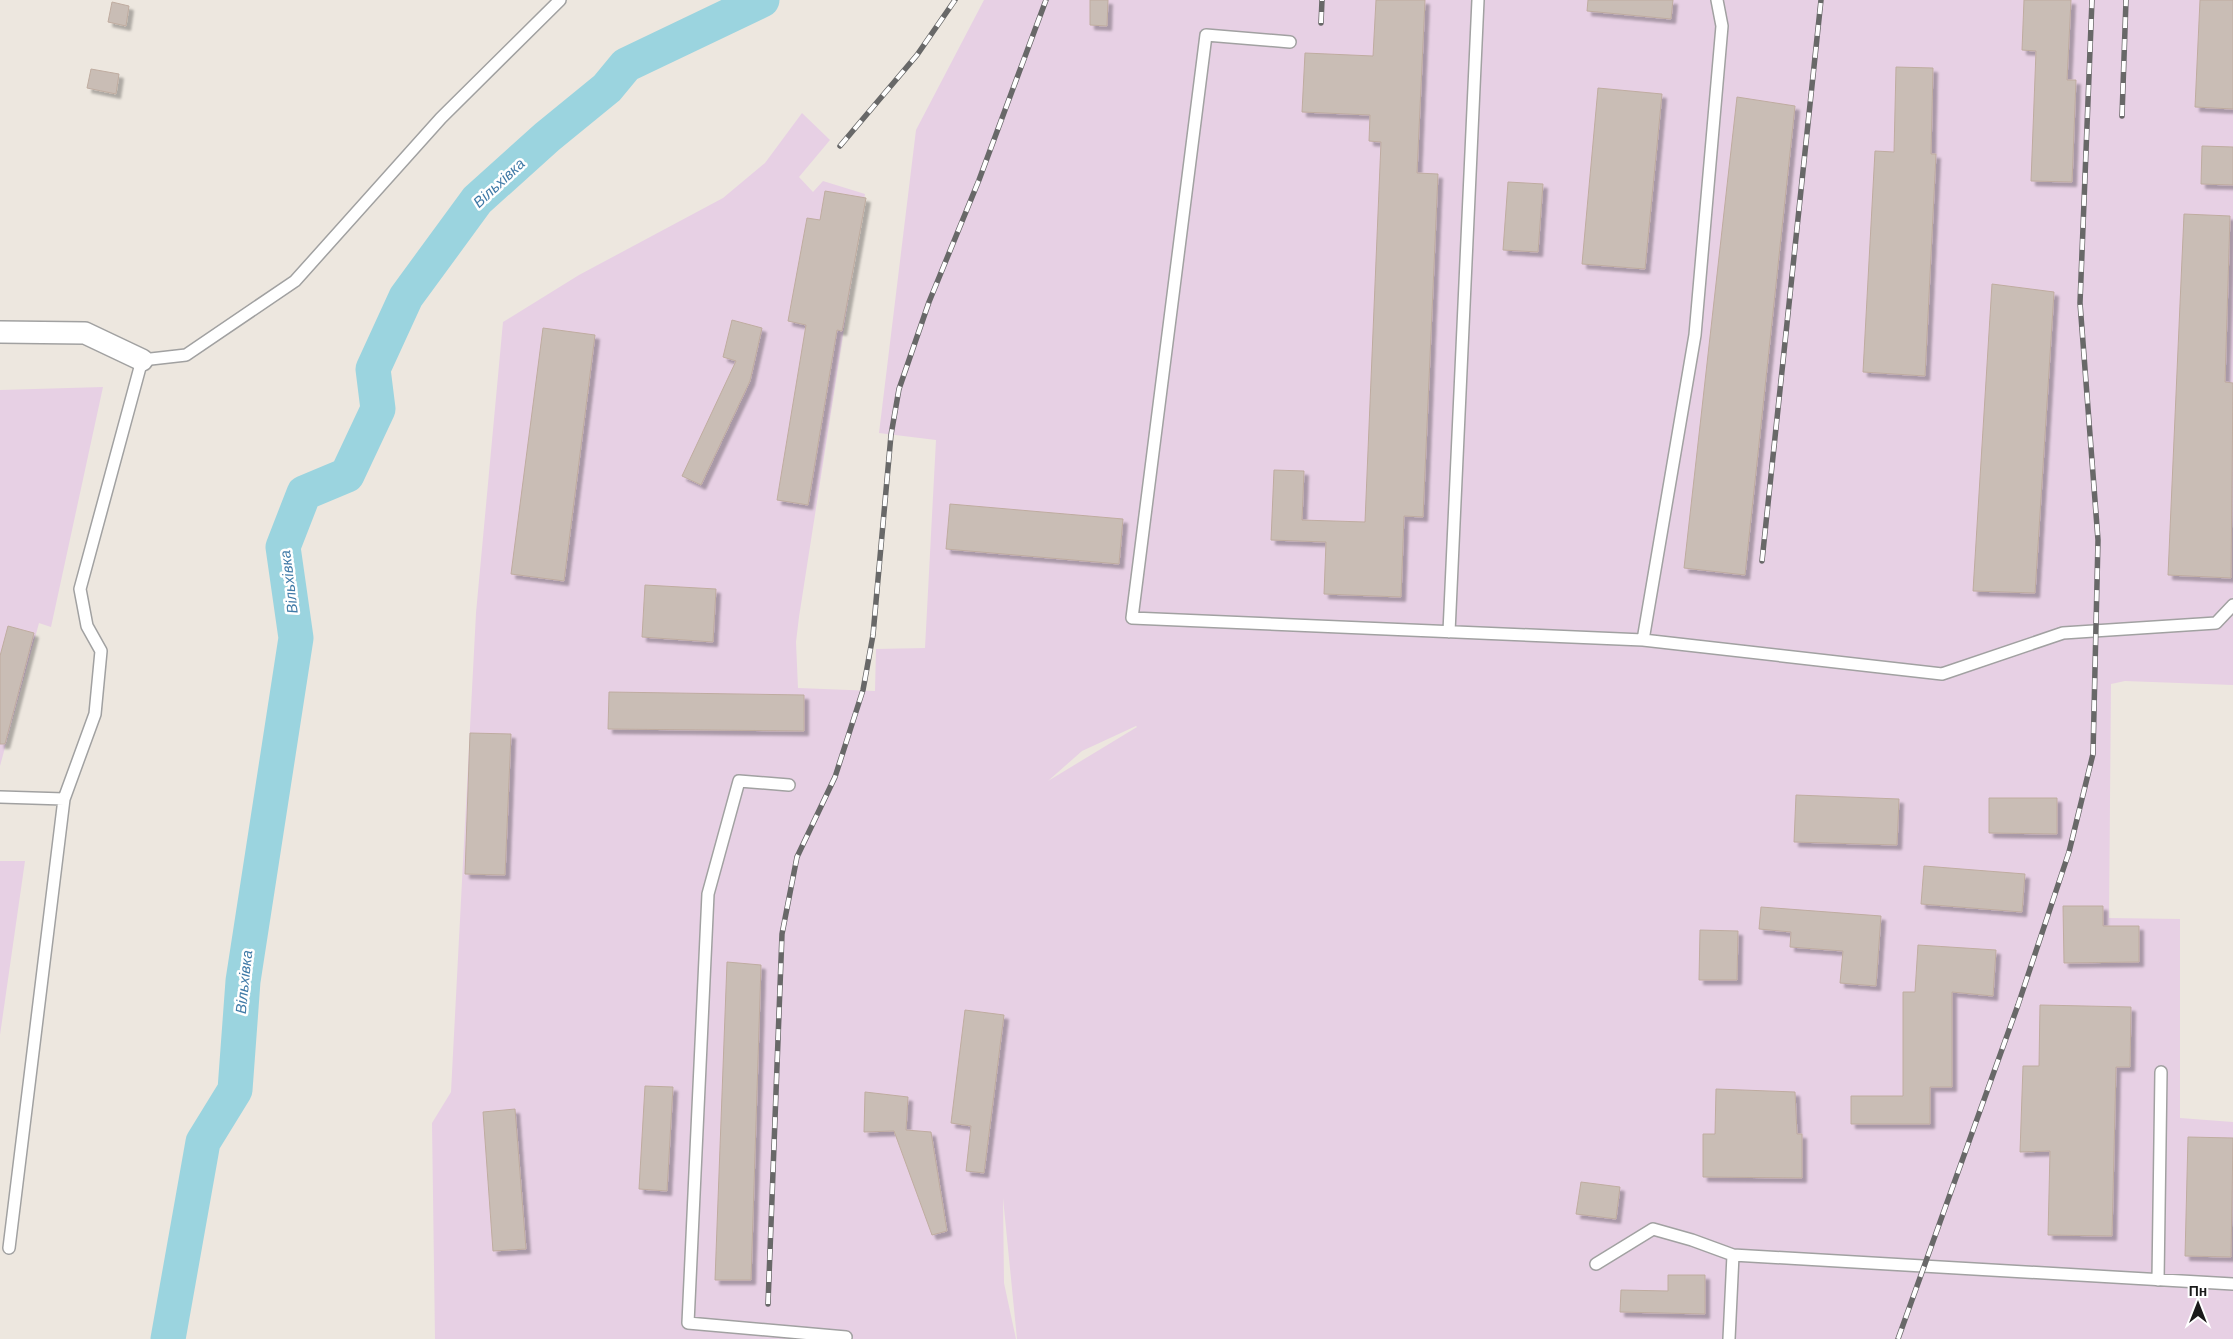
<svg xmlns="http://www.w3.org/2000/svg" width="2233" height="1339" font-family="'DM Sans',sans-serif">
<defs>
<filter id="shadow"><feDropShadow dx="4.5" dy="4.5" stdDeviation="1" flood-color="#0004"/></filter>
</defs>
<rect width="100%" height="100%" fill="#ede7df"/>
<path fill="#e7d0e4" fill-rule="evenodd" d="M 984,0 L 2233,0 L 2233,685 L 2125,681 L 2111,684 L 2109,918 L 2180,919 L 2180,1118 L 2233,1122 L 2233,1339 L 1017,1339 L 1003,1198 L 1004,1283 L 1016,1339 L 435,1339 L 432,1123 L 451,1092 L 476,613 L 503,322 L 579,275 L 723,198 L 765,163 L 802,113 L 830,140 L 799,177 L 813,192 L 823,181 L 865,194 L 799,617 L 796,642 L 798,688 L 875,691 L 876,649 L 925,648 L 936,440 L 879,433 L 916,130 ZM 1136,726 L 1137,727 L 1048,781 L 1082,751 Z
M 103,387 L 51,627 L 39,623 L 0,766 L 0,390 Z
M 0,861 L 25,861 L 0,1035 Z"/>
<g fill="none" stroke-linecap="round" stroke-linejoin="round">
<path stroke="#9bd4df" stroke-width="35" d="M 168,1339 L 203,1142 L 235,1090 L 243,981 L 296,638 L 283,547 L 304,493 L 347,475 L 378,409 L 373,369 L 406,297 L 477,200 L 547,137 L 607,88 L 626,65 L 762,0"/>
</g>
<path fill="#c9bdb5" stroke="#bfaca0" filter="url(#shadow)" d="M 1090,0 L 1108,0 L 1107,26 L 1090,25 Z
M 1376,0 L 1425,0 L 1417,173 L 1438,174 L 1423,517 L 1404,516 L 1401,597 L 1324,594 L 1326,542 L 1271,540 L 1274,470 L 1304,471 L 1302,520 L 1365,522 L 1381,142 L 1369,141 L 1370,115 L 1302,112 L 1305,53 L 1373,56 Z
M 1588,0 L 1673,0 L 1671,19 L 1587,11 Z
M 2024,0 L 2071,0 L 2067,80 L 2076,80 L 2072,182 L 2031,181 L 2036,51 L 2022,50 Z
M 2200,0 L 2233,0 L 2233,109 L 2195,107 Z
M 112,2 L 129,6 L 126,26 L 108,22 Z
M 1896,67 L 1933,68 L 1931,154 L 1936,154 L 1925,376 L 1863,372 L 1875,151 L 1894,152 Z
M 91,69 L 119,74 L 116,94 L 87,88 Z
M 1598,88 L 1662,94 L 1645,269 L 1582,264 Z
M 1737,97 L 1795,106 L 1745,575 L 1684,568 Z
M 2202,146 L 2233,147 L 2233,185 L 2201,184 Z
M 1508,182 L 1543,184 L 1538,252 L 1503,250 Z
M 825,191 L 866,198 L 842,331 L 837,330 L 808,505 L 777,500 L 806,325 L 788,321 L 807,218 L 820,220 Z
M 2184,214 L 2230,216 L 2225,382 L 2233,383 L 2231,578 L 2168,575 Z
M 1992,284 L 2054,292 L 2035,593 L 1973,591 Z
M 732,320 L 762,328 L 750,381 L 701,485 L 682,476 L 736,361 L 723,357 Z
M 543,328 L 595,335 L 564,581 L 511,574 Z
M 950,504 L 1123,519 L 1119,564 L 946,549 Z
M 645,585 L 716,589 L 713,642 L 642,637 Z
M 8,626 L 34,633 L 5,744 L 0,744 L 0,656 Z
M 609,692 L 804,695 L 804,731 L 608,729 Z
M 470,733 L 511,734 L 505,875 L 465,874 Z
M 1796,795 L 1899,799 L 1897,845 L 1794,842 Z
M 1989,798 L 2057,798 L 2057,834 L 1989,833 Z
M 1924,866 L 2025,874 L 2022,912 L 1921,904 Z
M 2063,906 L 2103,906 L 2103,926 L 2139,926 L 2139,962 L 2064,963 Z
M 1761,907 L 1881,916 L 1876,986 L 1840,983 L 1843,951 L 1790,947 L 1791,932 L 1759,929 Z
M 1700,930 L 1738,931 L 1737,980 L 1699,980 Z
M 1918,945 L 1996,950 L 1993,996 L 1952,992 L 1952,1087 L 1930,1087 L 1930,1124 L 1851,1124 L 1851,1096 L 1903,1096 L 1903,992 L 1915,992 Z
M 727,962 L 761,965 L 751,1280 L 715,1280 Z
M 2040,1005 L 2131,1007 L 2130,1067 L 2116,1067 L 2112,1236 L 2048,1235 L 2050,1151 L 2020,1152 L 2023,1066 L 2039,1066 Z
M 965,1010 L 1004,1015 L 984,1173 L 966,1171 L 971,1126 L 951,1123 Z
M 645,1086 L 673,1087 L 667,1191 L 639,1189 Z
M 1716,1089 L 1795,1092 L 1797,1134 L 1802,1134 L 1802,1178 L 1703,1177 L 1703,1134 L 1715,1134 Z
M 865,1092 L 908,1097 L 906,1130 L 931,1132 L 947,1231 L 932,1235 L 894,1131 L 864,1132 Z
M 515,1109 L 526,1249 L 493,1251 L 483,1112 Z
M 2188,1137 L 2233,1138 L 2231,1257 L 2185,1256 Z
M 1581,1182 L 1620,1187 L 1616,1219 L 1576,1214 Z
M 1668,1275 L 1705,1275 L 1705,1314 L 1620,1312 L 1621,1290 L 1668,1291 Z"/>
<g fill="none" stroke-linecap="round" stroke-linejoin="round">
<defs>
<path id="service" d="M 1290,42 L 1206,35 L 1132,618 L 1643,640 L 1942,674 L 2063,633 L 2216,623 L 2233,605
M 1449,632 L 1478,0
M 1643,640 L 1695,335 L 1722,26 L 1717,0
M 789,785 L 739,781 L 708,894 L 688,1323 L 846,1337
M 0,797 L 64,799
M 9,1248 L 64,799 L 95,714 L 101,651 L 87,626 L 80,589 L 142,360 L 186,355 L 295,281 L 441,118 L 560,0
M 1596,1264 L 1653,1229 L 1692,1240 L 1733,1255
M 2158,1280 L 2161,1072
M 1729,1339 L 1733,1255 L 2233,1284"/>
<path id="minor" d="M 0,332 L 85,333 L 142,360"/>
</defs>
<use href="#service" stroke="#a1a1a1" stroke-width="14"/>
<use href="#minor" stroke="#a1a1a1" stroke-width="24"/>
<use href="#service" stroke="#fff" stroke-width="11"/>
<use href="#minor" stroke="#fff" stroke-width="21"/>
<defs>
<path id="rail" d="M 1321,23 L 1322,0
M 2122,116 L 2126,0
M 840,146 L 917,55 L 955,0
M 1762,561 L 1821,0
M 768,1304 L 782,934 L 797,857 L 835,777 L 863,690 L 873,635 L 891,435 L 899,389 L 929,302 L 979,180 L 1046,0
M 1898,1339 L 2018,1005 L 2069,852 L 2093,754 L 2098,540 L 2080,303 L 2092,0"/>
</defs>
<use href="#rail" stroke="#686868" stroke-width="5.5"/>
<use href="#rail" stroke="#fff" stroke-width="4" stroke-dasharray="11" stroke-linecap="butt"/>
</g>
<g text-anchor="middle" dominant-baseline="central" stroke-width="5" stroke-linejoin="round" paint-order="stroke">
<g font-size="15" font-style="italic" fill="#407aa7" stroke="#fff">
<text transform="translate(499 183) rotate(-43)">Вільхівка</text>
<text transform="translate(289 582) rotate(-97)">Вільхівка</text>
<text transform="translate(244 982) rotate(-84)">Вільхівка</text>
</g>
</g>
<g transform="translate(2198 1304)" stroke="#ffffff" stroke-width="4" paint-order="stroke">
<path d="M0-4L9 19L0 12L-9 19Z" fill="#1a1a1a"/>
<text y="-8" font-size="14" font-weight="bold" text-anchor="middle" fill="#1a1a1a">Пн</text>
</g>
</svg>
